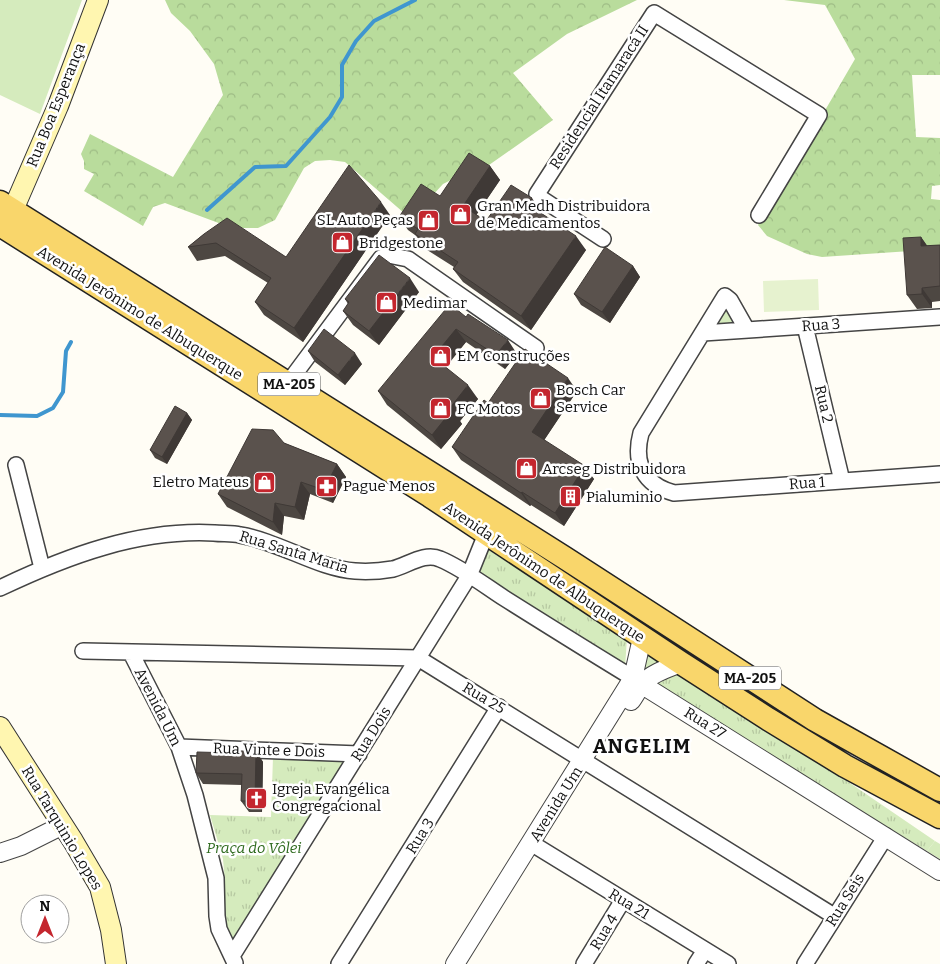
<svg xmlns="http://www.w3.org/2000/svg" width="940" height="964" font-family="Bitter,serif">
<defs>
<pattern id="forest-crowns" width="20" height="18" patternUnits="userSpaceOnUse" patternTransform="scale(1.25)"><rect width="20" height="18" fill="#b9dc9c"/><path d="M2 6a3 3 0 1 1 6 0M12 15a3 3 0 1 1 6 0" fill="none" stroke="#9ebc85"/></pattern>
<pattern id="park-tufts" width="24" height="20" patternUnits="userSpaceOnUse" patternTransform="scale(1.25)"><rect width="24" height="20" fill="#d5ebbd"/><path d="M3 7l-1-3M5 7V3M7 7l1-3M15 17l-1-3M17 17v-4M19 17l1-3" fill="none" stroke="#b6c8a1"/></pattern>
</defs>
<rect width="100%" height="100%" fill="#fffdf5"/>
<path fill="#d5ebbd" d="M 0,0 L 82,0 L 40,114 L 0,95 Z
M 645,652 L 663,663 L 642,674 Z
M 935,841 L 940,844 L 940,859 L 927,851 Z"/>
<path fill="url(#forest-crowns)" d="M 165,0 L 637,0 L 567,34 L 513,73 L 553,120 L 489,165 L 479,166 L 443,184 L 411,219 L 345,162 L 330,160 L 315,161 L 304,168 L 275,220 L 258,228 L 232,228 L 165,203 L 153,207 L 143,226 L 84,191 L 94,174 L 84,169 L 84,161 L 81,154 L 90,134 L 173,177 L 223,95 L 214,64 L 190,31 L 171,13 Z
M 784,0 L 940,0 L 940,75 L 912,75 L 916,137 L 940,138 L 940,185 L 932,186 L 931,199 L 940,200 L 940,249 L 822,257 L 807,254 L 767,236 L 758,225 L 855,59 L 825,5 Z"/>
<path fill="url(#park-tufts)" d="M 726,307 L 743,328 L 714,330 Z
M 488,548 L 627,638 L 625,668 L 479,573 Z
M 678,673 L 797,747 L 935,841 L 927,851 L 654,685 L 666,677 Z
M 273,757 L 348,759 L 234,943 L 227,926 L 225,916 L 225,882 L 223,859 L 210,815 L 271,817 Z"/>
<path fill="#e6f2cf" d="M 818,279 L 819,310 L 764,312 L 763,281 Z"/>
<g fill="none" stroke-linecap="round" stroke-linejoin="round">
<path stroke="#3f96cf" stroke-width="4" d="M 207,210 L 255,167 L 286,166 L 330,117 L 342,97 L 342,65 L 356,41 L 374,21 L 415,0
M 0,415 L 37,416 L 53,408 L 63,392 L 66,351 L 71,342"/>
<defs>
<path id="minor" d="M 603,239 L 539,197 L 537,194 L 654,13 L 819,115 L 759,215
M 805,326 L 842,481
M 747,330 L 730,300 L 725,296 L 641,433 C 633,463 644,485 674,493 L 940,474
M 703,333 L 940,317
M 288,383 L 381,258 L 388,255 L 408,259 L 536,348
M 16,465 L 42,568
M 0,588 C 67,556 139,529 214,533 C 223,534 232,533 240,535 C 278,541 319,569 355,571 C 368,572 381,571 393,569 C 408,565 425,552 440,559 C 462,568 484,585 504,598 C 547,625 590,652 633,678
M 83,651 L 418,658 L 834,916
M 131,653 L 179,747 L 195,795 L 216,878 L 217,916 L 219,929 L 235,963
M 179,747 L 359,754
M 531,843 L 728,964
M 232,956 L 469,576 L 486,534
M 339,964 L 499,707
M 584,964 L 623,900
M 696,964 L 705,950
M 805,964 L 886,836"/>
<path id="tertiary" d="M 633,679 L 940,871
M 631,701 C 635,696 638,689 642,684 C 652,673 668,668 681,663
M 0,853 L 21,846 L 63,825
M 455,964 L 633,678 L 642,638"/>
<path id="secondary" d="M 13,210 L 58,106 L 98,0
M 0,727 L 73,841 L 100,887 L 111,930 L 116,964"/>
<path id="primary" d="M 0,202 L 565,558 L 815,720 L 940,790
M 0,225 L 430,496 L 681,663 L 768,719 L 845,766 L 940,817"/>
</defs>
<use href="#minor" stroke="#444" stroke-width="18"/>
<use href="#tertiary" stroke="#444" stroke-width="20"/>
<use href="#secondary" stroke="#333" stroke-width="22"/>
<use href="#primary" stroke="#222" stroke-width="25"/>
<use href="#minor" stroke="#fff" stroke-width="15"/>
<use href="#tertiary" stroke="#fff" stroke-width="18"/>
<use href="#secondary" stroke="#fff6b0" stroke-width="20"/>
<use href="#primary" stroke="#f9d66b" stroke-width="22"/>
</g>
<path fill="#4d4742" d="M 490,166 L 500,180 L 476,215 L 486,221 L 541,212 L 540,213 L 586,250 L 531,330 L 463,282 L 453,269 L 454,267 L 424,248 L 415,235 L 408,230 L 399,217 L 440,196 Z
M 390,215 L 303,342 L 264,315 L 255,302 L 268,283 L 225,256 L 197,261 L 188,247 L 204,234 L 286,257 Z
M 921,237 L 927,246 L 940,245 L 940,301 L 932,302 L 932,308 L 917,309 L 907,295 Z
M 633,266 L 640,277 L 610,323 L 581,305 L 574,294 Z
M 419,292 L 379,345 L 353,325 L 343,311 L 348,304 L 345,299 Z
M 466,317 L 517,354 L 505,369 L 466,342 L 445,367 L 478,399 L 460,421 L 462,424 L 441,449 L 387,405 L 378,391 Z
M 308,351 L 362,364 L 345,385 L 315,362 Z
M 577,391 L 544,440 L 594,479 L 564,526 L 531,505 L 530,506 L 461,460 L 452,447 L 488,403 Z
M 187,413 L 192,420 L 167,464 L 155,458 L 150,450 Z
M 284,443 L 337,464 L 346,477 L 333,503 L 310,494 L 304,520 L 284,516 L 282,535 L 227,507 L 218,494 Z
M 256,751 L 263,762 L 262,812 L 249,812 L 241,801 L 242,785 L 203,784 L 196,773 Z"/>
<path fill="#3f3936" d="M 490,166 L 500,180 L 473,220 L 463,206 Z
M 532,198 L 541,212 L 537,218 L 527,204 Z
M 381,202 L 390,215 L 303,342 L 294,328 Z
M 576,236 L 586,250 L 531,330 L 521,316 Z
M 921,237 L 931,251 L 921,246 Z
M 633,266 L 640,277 L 610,323 L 602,312 Z
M 410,278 L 419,292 L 379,345 L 369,331 Z
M 922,288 L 932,302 L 932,308 L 922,294 Z
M 456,329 L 466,342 L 443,371 L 433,357 Z
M 508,340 L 517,354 L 505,369 L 496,355 Z
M 355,353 L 362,364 L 345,385 L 338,375 Z
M 568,378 L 577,391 L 541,445 L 532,432 Z
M 468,385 L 478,399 L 460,421 L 462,424 L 441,449 L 432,435 L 450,408 Z
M 187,413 L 192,420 L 167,464 L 162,457 Z
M 337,464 L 346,477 L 333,503 L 324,490 Z
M 585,466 L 594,479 L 564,526 L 555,513 Z
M 301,482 L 310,494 L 304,520 L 295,507 Z
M 522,492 L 531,505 L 530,506 L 521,493 Z
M 275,503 L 284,516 L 282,535 L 273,522 Z
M 256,751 L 263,762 L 262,812 L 255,801 Z"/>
<path fill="#5a524d" stroke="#3f3936" d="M 469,153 L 490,166 L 463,206 L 486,221 L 511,185 L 532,198 L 527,204 L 576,236 L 521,316 L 453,269 L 458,262 L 415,234 L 418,229 L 399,217 L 421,184 L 440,196 Z
M 349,165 L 381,202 L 294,328 L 255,302 L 271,278 L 216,243 L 188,247 L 204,234 L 227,218 L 286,257 Z
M 921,237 L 921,246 L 940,245 L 940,286 L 922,288 L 922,294 L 907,295 L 903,238 Z
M 605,247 L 633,266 L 602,312 L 574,294 Z
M 379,255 L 410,278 L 369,331 L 343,311 L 349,302 L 345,299 Z
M 450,304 L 466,317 L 468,314 L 508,340 L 496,355 L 456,329 L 433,357 L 468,385 L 450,408 L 452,410 L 432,435 L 378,391 Z
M 324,329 L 355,353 L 338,375 L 308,351 Z
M 525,349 L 568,378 L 532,432 L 585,466 L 555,513 L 522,492 L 521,493 L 452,447 L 484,400 L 488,403 Z
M 175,406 L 187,413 L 162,457 L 150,450 Z
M 252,429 L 273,430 L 284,443 L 337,464 L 324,490 L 301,482 L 295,507 L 275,503 L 273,522 L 218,494 Z
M 236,751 L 256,751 L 255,801 L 241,801 L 242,774 L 196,773 L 197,752 L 236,753 Z"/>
<defs>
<symbol id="shop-square" viewBox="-11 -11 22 22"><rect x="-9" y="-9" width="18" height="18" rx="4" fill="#c4262e" stroke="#fff"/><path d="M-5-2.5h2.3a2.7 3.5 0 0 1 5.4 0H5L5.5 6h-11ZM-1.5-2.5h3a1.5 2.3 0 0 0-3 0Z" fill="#fff"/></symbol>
<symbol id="pharmacy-square" viewBox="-11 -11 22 22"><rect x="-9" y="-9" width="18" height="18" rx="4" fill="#c4262e" stroke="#fff"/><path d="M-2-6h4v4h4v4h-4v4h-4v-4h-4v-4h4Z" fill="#fff"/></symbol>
<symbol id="building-square" viewBox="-11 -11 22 22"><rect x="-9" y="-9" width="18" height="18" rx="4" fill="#c4262e" stroke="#fff"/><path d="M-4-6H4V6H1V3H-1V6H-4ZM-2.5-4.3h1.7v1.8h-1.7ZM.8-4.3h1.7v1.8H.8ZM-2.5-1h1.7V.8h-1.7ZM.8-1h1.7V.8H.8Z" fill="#fff"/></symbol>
<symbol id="church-square" viewBox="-11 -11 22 22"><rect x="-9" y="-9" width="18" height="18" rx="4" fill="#c4262e" stroke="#fff"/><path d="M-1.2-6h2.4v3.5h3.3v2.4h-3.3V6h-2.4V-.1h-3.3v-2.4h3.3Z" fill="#fff"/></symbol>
</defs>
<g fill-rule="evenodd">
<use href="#shop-square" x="448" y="202" width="25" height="25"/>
<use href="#shop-square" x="416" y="208" width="25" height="25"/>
<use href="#shop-square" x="330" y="230" width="25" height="25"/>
<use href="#shop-square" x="374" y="290" width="25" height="25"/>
<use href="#shop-square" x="428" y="344" width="25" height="25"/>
<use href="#shop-square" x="528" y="386" width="25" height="25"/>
<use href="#shop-square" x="428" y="396" width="25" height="25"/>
<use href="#shop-square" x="514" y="456" width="25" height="25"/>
<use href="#shop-square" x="252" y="470" width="25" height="25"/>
<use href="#pharmacy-square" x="314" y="474" width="25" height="25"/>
<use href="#building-square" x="558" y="484" width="25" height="25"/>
<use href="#church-square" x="244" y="786" width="25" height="25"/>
</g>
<g text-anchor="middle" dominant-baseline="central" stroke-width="5" stroke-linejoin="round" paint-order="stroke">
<g fill="#fff" stroke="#585858" stroke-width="1">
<rect x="258" y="372.5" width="62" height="23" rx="4"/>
<rect x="719" y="666.5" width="62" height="23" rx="4"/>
</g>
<g font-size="14" font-weight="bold" fill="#111">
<text x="289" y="384">MA-205</text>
<text x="750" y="678">MA-205</text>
</g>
<g font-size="15" fill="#111" stroke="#fff">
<text transform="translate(599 97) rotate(-57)">Residencial Itamaracá II</text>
<text transform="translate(56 105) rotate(-68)">Rua Boa Esperança</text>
<text transform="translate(140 313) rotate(32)">Avenida Jerônimo de Albuquerque</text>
<text transform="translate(821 325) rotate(-4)">Rua 3</text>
<text transform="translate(824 404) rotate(77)">Rua 2</text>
<text transform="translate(807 483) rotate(-4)">Rua 1</text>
<text transform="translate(294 552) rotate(17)">Rua Santa Maria</text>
<text transform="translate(544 572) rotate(34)">Avenida Jerônimo de Albuquerque</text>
<text transform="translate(484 698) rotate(31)">Rua 25</text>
<text transform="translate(158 707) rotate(63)">Avenida Um</text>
<text transform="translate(705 723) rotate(32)">Rua 27</text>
<text transform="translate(371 734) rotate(-58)">Rua Dois</text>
<text transform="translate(269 750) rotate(2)">Rua Vinte e Dois</text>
<text transform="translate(556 804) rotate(-58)">Avenida Um</text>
<text transform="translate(62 828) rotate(59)">Rua Tarquinio Lopes</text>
<text transform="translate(420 836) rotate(-58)">Rua 3</text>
<text transform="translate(845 900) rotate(-58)">Rua Seis</text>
<text transform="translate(629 904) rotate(31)">Rua 21</text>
<text transform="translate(604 932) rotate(-59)">Rua 4</text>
</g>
<g font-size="15" fill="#111" stroke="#fff" text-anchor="start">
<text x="477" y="206">Gran Medh Distribuidora<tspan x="477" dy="17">de Medicamentos</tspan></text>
<text x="413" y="220" text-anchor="end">SL Auto Peças</text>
<text x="359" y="243">Bridgestone</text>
<text x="403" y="303">Medimar</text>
<text x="457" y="356">EM Construções</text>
<text x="556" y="390">Bosch Car<tspan x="556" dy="17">Service</tspan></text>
<text x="457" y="409">FC Motos</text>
<text x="542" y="469">Arcseg Distribuidora</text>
<text x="249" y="482" text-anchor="end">Eletro Mateus</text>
<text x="343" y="486">Pague Menos</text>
<text x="586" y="497">Pialuminio</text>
<text x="272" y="789">Igreja Evangélica<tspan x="272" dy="17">Congregacional</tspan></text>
</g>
<g font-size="15" font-style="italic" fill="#2f6b1f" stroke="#fff">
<text x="254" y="848">Praça do Vôlei</text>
</g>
<g font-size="20" font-weight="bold" letter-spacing="1" fill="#111" stroke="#fff">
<text x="642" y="746">ANGELIM</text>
</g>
</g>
<g transform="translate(45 919)"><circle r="24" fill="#ffffff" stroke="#a0a0a0"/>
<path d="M0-4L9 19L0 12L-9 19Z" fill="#c4262e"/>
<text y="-8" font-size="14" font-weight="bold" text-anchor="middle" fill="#111111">N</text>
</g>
</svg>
